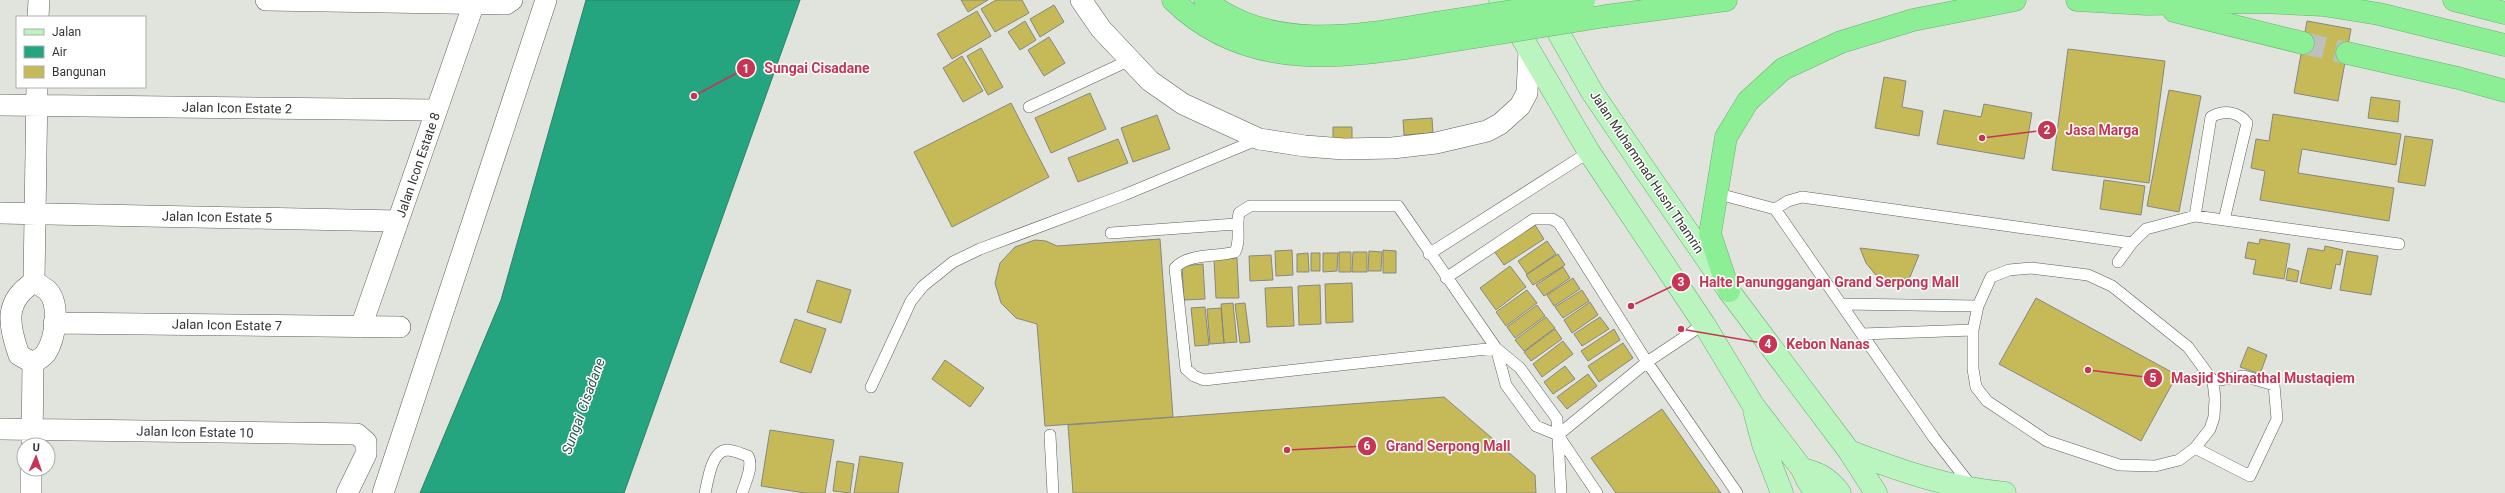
<svg xmlns="http://www.w3.org/2000/svg" width="2505" height="493" font-family="Roboto,sans-serif">
<rect width="100%" height="100%" fill="#e1e4dd"/>
<path fill="#24a47f" stroke="#298368" d="M 586,0 L 800,0 L 624,493 L 420,493 L 501,300 Z"/>
<path fill="#c6b957" stroke="#878781" d="M 961,0 L 988,0 L 968,12 Z
M 996,0 L 1022,0 L 1029,13 L 995,32 L 981,9 Z
M 1054,5 L 1064,22 L 1040,37 L 1030,19 Z
M 977,11 L 991,36 L 952,59 L 937,34 Z
M 1025,21 L 1036,40 L 1020,50 L 1008,32 Z
M 2307,21 L 2351,29 L 2338,101 L 2294,93 Z
M 1049,37 L 1065,63 L 1044,76 L 1028,50 Z
M 981,48 L 1003,87 L 988,95 L 967,56 Z
M 2068,49 L 2165,61 L 2149,183 L 2052,170 Z
M 962,56 L 983,91 L 963,102 L 943,68 Z
M 1884,77 L 1906,81 L 1902,107 L 1923,111 L 1919,136 L 1875,128 Z
M 2169,90 L 2201,96 L 2179,212 L 2147,206 Z
M 1090,93 L 1106,129 L 1051,153 L 1035,118 Z
M 2371,97 L 2400,101 L 2398,122 L 2368,118 Z
M 1011,103 L 1049,177 L 952,227 L 914,152 Z
M 1984,104 L 2032,113 L 2024,159 L 1937,144 L 1944,110 L 1981,117 Z
M 2273,114 L 2401,134 L 2396,165 L 2302,149 L 2298,173 L 2394,188 L 2389,221 L 2260,200 L 2265,171 L 2251,168 L 2256,139 L 2269,141 Z
M 1157,115 L 1170,149 L 1133,162 L 1121,128 Z
M 1432,118 L 1433,133 L 1404,135 L 1403,120 Z
M 1333,127 L 1352,127 L 1352,141 L 1333,140 Z
M 2405,136 L 2433,140 L 2425,186 L 2398,182 Z
M 1118,139 L 1128,163 L 1078,182 L 1068,158 Z
M 2104,180 L 2145,186 L 2141,215 L 2100,209 Z
M 1535,225 L 1544,239 L 1504,265 L 1494,251 Z
M 1160,239 L 1173,417 L 1045,426 L 1037,324 L 1016,318 L 1001,303 L 995,283 L 1000,263 L 1015,247 L 1035,240 L 1046,241 L 1057,246 Z
M 2260,239 L 2290,244 L 2284,279 L 2253,274 L 2256,260 L 2245,258 L 2248,242 L 2259,244 Z
M 1547,241 L 1556,254 L 1527,274 L 1518,261 Z
M 2325,246 L 2343,250 L 2340,265 L 2336,264 L 2331,289 L 2300,283 L 2308,248 L 2324,251 Z
M 1860,248 L 1919,255 L 1910,277 L 1900,281 L 1885,280 L 1875,274 L 1866,263 Z
M 1292,250 L 1293,275 L 1276,276 L 1275,251 Z
M 1383,250 L 1396,251 L 1396,273 L 1383,273 Z
M 1369,251 L 1382,252 L 1381,271 L 1368,271 Z
M 2347,251 L 2378,256 L 2371,295 L 2340,290 Z
M 1339,252 L 1351,252 L 1351,272 L 1339,272 Z
M 1353,252 L 1367,252 L 1367,272 L 1352,272 Z
M 1308,253 L 1309,272 L 1297,272 L 1297,254 Z
M 1311,253 L 1320,253 L 1320,271 L 1311,271 Z
M 1323,253 L 1338,253 L 1337,271 L 1323,272 Z
M 1558,254 L 1565,265 L 1533,285 L 1526,275 Z
M 1271,255 L 1273,280 L 1250,281 L 1249,256 Z
M 1237,258 L 1239,298 L 1216,298 L 1214,260 Z
M 1203,264 L 1205,299 L 1184,300 L 1182,266 Z
M 1510,266 L 1526,287 L 1496,310 L 1480,288 Z
M 1563,267 L 1570,278 L 1544,296 L 1536,285 Z
M 2288,268 L 2299,271 L 2297,282 L 2286,280 Z
M 1573,278 L 1580,289 L 1554,306 L 1547,295 Z
M 817,280 L 851,290 L 841,323 L 807,312 Z
M 1352,283 L 1353,322 L 1326,323 L 1325,284 Z
M 1320,285 L 1321,324 L 1299,325 L 1298,286 Z
M 1292,287 L 1294,326 L 1267,327 L 1265,288 Z
M 1527,290 L 1537,303 L 1506,326 L 1496,312 Z
M 1582,290 L 1589,301 L 1563,318 L 1555,307 Z
M 2036,298 L 2177,375 L 2141,441 L 1999,364 Z
M 1590,302 L 1598,315 L 1572,333 L 1564,320 Z
M 1233,303 L 1237,342 L 1224,343 L 1221,304 Z
M 1245,303 L 1250,342 L 1240,343 L 1235,304 Z
M 1537,305 L 1545,316 L 1515,338 L 1507,327 Z
M 1205,307 L 1209,345 L 1195,346 L 1191,308 Z
M 1221,308 L 1224,343 L 1210,344 L 1207,309 Z
M 1546,317 L 1555,328 L 1524,351 L 1515,340 Z
M 1600,317 L 1609,329 L 1582,346 L 1574,334 Z
M 795,319 L 826,329 L 811,373 L 780,362 Z
M 1555,329 L 1562,339 L 1531,361 L 1524,352 Z
M 1614,329 L 1620,340 L 1588,361 L 1581,351 Z
M 1563,341 L 1573,354 L 1542,377 L 1533,364 Z
M 1623,343 L 1633,358 L 1599,382 L 1588,366 Z
M 2248,347 L 2267,355 L 2260,374 L 2240,367 Z
M 945,360 L 984,388 L 970,407 L 932,379 Z
M 1565,366 L 1575,379 L 1553,394 L 1544,382 Z
M 1588,374 L 1597,386 L 1567,409 L 1557,397 Z
M 1444,397 L 1535,475 L 1536,493 L 1073,493 L 1068,425 Z
M 1662,409 L 1721,493 L 1616,493 L 1591,458 Z
M 770,430 L 834,440 L 825,493 L 805,493 L 761,486 Z
M 860,456 L 903,463 L 898,493 L 854,493 Z
M 837,461 L 854,464 L 850,493 L 833,491 Z"/>
<g fill="none" stroke-linecap="round" stroke-linejoin="round">
<path stroke="#bec1bb" stroke-width="22" stroke-dasharray="22 11" stroke-linecap="butt" d="M 2303,43 L 2347,53"/>
<defs>
<path id="service" d="M 1029,107 L 1130,60
M 1715,193 L 1775,209 L 1934,438 L 1972,487
M 1775,209 L 1788,201 L 1802,197 L 2132,243
M 2195,216 L 2211,117 C 2224,110 2238,111 2247,123 L 2224,220
M 1111,233 L 1236,224
M 1429,254 L 1589,152
M 2118,262 L 2132,243 L 2146,229 L 2195,216 L 2399,244
M 2031,268 L 2088,275 L 2112,286 L 2188,347 L 2213,381 L 2215,399 L 2214,417 L 2210,429 L 2195,448 L 2179,460 L 2155,466 L 2119,465 L 2047,441 L 1987,401 L 1976,387 L 1973,369 L 1973,330 L 1978,306 L 1991,277 L 2009,270 Z
M 1446,278 L 1534,219 L 1552,219 L 1559,223 L 1647,362 L 1737,493
M 1841,304 L 1978,306
M 1862,334 L 1973,330
M 1496,348 L 1204,380 L 1194,376 L 1186,369 L 1175,268 C 1188,253 1217,257 1235,252 C 1241,241 1236,226 1239,213 L 1250,206 L 1398,206 L 1496,348 L 1520,368 L 1557,419 L 1561,493
M 1496,348 L 1506,385 L 1536,426 L 1558,435 L 1597,493
M 871,387 L 911,301 L 923,286 L 953,262 L 980,249 L 1124,195 L 1259,139
M 1050,435 L 1053,493
M 1558,435 L 1647,362 L 1704,324
M 2195,448 L 2250,476 L 2277,419 L 2274,385 L 2244,376 L 2213,381
M 705,493 C 708,481 711,451 727,450 C 733,450 742,454 748,456 C 754,466 745,483 742,493"/>
<path id="minor" d="M 266,0 L 506,4 L 512,0
M 1081,0 L 1101,29 L 1150,81 L 1183,104 L 1259,139 L 1305,146 L 1344,149 L 1392,148 L 1436,143 L 1487,131 L 1500,124 L 1520,106 L 1527,93 L 1529,51
M 38,17 L 39,0
M 0,105 L 436,110
M 0,213 L 398,221
M 34,282 C 38,284 43,287 47,290 C 61,304 55,339 46,353 C 43,357 38,360 33,363 L 19,355 C 8,324 4,301 34,282 Z
M 34,282 L 37,87
M 54,323 L 400,327
M 361,327 L 474,3
M 0,429 L 357,434 L 366,442 L 366,454 L 347,493
M 32,445 L 33,363
M 31,493 L 31,469
M 383,493 L 546,0"/>
<path id="primary" d="M 1500,0 L 1589,152 L 1704,324 L 1753,405 L 1802,469 L 1807,480 L 1816,493
M 1545,9 L 1592,92 L 1643,167 L 1729,291 L 1849,451 L 1876,493
M 1755,414 L 1763,444 L 1782,493
M 1849,451 C 1900,471 1950,488 2005,493
M 1802,469 C 1820,473 1829,479 1840,493"/>
<path id="motorway" d="M 1173,0 C 1249,75 1349,57 1444,42
M 1205,0 C 1270,53 1359,36 1435,23
M 2077,0 L 2146,4 L 2261,2 L 2323,5 L 2379,14 L 2505,45
M 2454,0 L 2505,13
M 2174,11 L 2303,43
M 1606,16 L 1726,0
M 2347,53 L 2458,78 L 2505,91
M 1729,291 L 1710,234 L 1726,137 L 1748,101 L 1783,69 L 1841,42 L 1913,20 L 2015,0"/>
</defs>
<use href="#service" stroke="#5e605b" stroke-width="12"/>
<use href="#minor" stroke="#5e605b" stroke-width="22"/>
<use href="#primary" stroke="#6dae72" stroke-width="23"/>
<use href="#motorway" stroke="#6dae72" stroke-width="23"/>
<use href="#service" stroke="#fff" stroke-width="11"/>
<use href="#minor" stroke="#fff" stroke-width="21"/>
<use href="#primary" stroke="#baf5bf" stroke-width="22"/>
<use href="#motorway" stroke="#8cef95" stroke-width="22"/>
<defs>
<path id="motorway-bridge" d="M 1435,23 L 1584,0
M 1444,42 L 1606,16"/>
</defs>
<use href="#motorway-bridge" stroke="#6dae72" stroke-width="23" stroke-linecap="butt"/>
<use href="#motorway-bridge" stroke="#8cef95" stroke-width="22"/>
</g>
<g text-anchor="middle" dominant-baseline="central" stroke-width="3" stroke-linejoin="round" paint-order="stroke">
<g font-size="13" fill="#343532" stroke="#fff">
<text transform="translate(237 108) rotate(1)">Jalan Icon Estate 2</text>
<text transform="translate(418 165) rotate(-71)">Jalan Icon Estate 8</text>
<text transform="translate(1647 172) rotate(56)">Jalan Muhammad Husni Thamrin</text>
<text transform="translate(217 217) rotate(1)">Jalan Icon Estate 5</text>
<text transform="translate(227 325) rotate(1)">Jalan Icon Estate 7</text>
<text transform="translate(195 432) rotate(1)">Jalan Icon Estate 10</text>
</g>
<g font-size="14" font-style="italic" fill="#295948" stroke="#fff">
<text transform="translate(583 406) rotate(-70)">Sungai Cisadane</text>
</g>
</g>
<path fill="none" stroke="#c63654" stroke-width="1.5" d="M694 96L746 68M1982 138L2047 130M1631 306L1681 282M1681 329L1768 344M2088 370L2153 378M1287 450L1367 446"/>
<g fill="#c63654" stroke="#fff" stroke-width="1.5">
<circle cx="694" cy="96" r="4"/>
<circle cx="1982" cy="138" r="4"/>
<circle cx="1631" cy="306" r="4"/>
<circle cx="1681" cy="329" r="4"/>
<circle cx="2088" cy="370" r="4"/>
<circle cx="1287" cy="450" r="4"/>
<circle cx="746" cy="68" r="10"/>
<circle cx="2047" cy="130" r="10"/>
<circle cx="1681" cy="282" r="10"/>
<circle cx="1768" cy="344" r="10"/>
<circle cx="2153" cy="378" r="10"/>
<circle cx="1367" cy="446" r="10"/>
</g>
<g font-size="12" text-anchor="middle" font-weight="bold" fill="#fff">
<text x="746" y="73">1</text>
<text x="2047" y="134">2</text>
<text x="1681" y="286">3</text>
<text x="1768" y="348">4</text>
<text x="2153" y="382">5</text>
<text x="1367" y="450">6</text>
</g>
<g font-size="14" text-anchor="middle" font-weight="bold" fill="#c63654" stroke="#fff" stroke-width="3" stroke-linejoin="round" paint-order="stroke">
<text x="817" y="73">Sungai Cisadane</text>
<text x="2102" y="135">Jasa Marga</text>
<text x="1829" y="287">Halte Panunggangan Grand Serpong Mall</text>
<text x="1828" y="349">Kebon Nanas</text>
<text x="2263" y="383">Masjid Shiraathal Mustaqiem</text>
<text x="1448" y="451">Grand Serpong Mall</text>
</g>
<rect x="16" y="16" width="130" height="72" fill="#ffffff" stroke="#aeaead"/>
<rect x="24" y="29" width="20" height="6" fill="#baf5bf" stroke="#aeaead"/>
<text x="52" y="36" font-size="12" fill="#343532">Jalan</text>
<rect x="24" y="46" width="20" height="12" fill="#24a47f" stroke="#aeaead"/>
<text x="52" y="56" font-size="12" fill="#343532">Air</text>
<rect x="24" y="66" width="20" height="12" fill="#c6b957" stroke="#aeaead"/>
<text x="52" y="76" font-size="12" fill="#343532">Bangunan</text>
<g transform="translate(36 457) rotate(2)"><circle r="19" fill="#ffffff" stroke="#aeaead"/>
<path d="M0-3L7 15L0 10L-7 15Z" fill="#c63654"/>
<text y="-6" font-size="11" font-weight="bold" text-anchor="middle" fill="#343532">U</text>
</g>
</svg>
